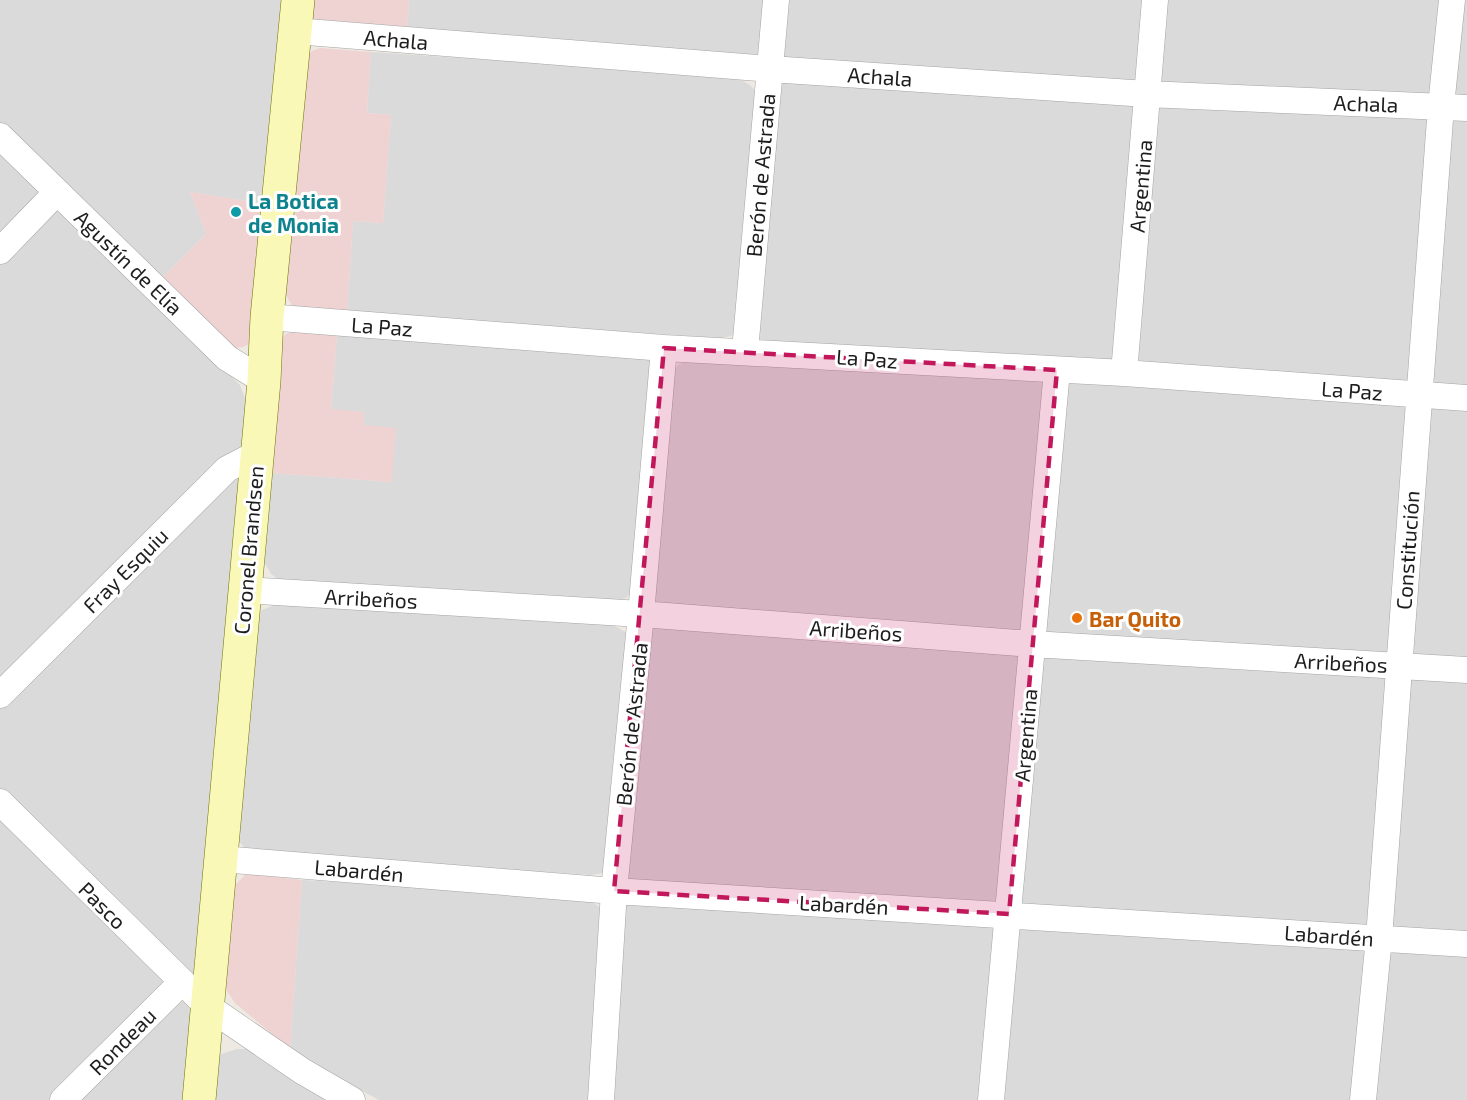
<svg xmlns="http://www.w3.org/2000/svg" width="1467" height="1100" font-family="'Exo 2',sans-serif">
<rect width="100%" height="100%" fill="#eeeae3"/>
<path fill="#dbdada" d="M 0,0 L 283,0 L 266,204 L 190,192 L 206,234 L 162,278 L 0,125 Z
M 409,0 L 770,0 L 765,47 L 758,54 L 748,56 L 407,32 Z
M 788,0 L 1467,0 L 1467,1100 L 608,1100 L 674,370 L 679,364 L 686,362 L 753,362 Z
M 371,52 L 734,76 L 750,85 L 757,93 L 739,330 L 731,336 L 721,338 L 347,313 L 353,221 L 383,223 L 391,115 L 367,113 Z
M 0,148 L 240,385 L 247,404 L 187,1100 L 0,1100 Z
M 337,335 L 648,358 L 654,367 L 635,590 L 626,598 L 611,603 L 282,582 L 271,574 L 265,563 L 263,554 L 271,473 L 391,482 L 364,425 L 364,412 L 331,410 Z
M 279,603 L 608,622 L 627,633 L 611,865 L 603,873 L 591,875 L 252,852 L 244,847 L 238,840 L 253,624 L 262,610 Z
M 302,880 L 581,895 L 590,899 L 599,907 L 606,919 L 594,1100 L 379,1100 L 320,1068 L 290,1049 Z
M 237,1049 L 247,1049 L 332,1100 L 214,1100 L 217,1060 L 221,1054 Z"/>
<path fill="#efd2d2" d="M 310,0 L 409,0 L 407,32 L 317,22 L 311,17 Z
M 320,48 L 371,52 L 367,113 L 391,115 L 383,223 L 353,221 L 347,313 L 293,307 L 284,292 L 307,56 L 312,51 Z
M 190,192 L 266,204 L 251,343 L 243,347 L 236,348 L 228,346 L 162,278 L 206,234 Z
M 292,332 L 337,335 L 331,409 L 364,412 L 364,425 L 396,428 L 392,482 L 271,473 L 281,339 L 286,334 Z
M 246,874 L 302,880 L 290,1049 L 235,1003 L 226,990 L 223,979 L 235,885 Z"/>
<g fill="none" stroke-linecap="round" stroke-linejoin="round">
<defs>
<path id="street" d="M 295,31 L 770,69 L 1147,94 L 1467,108
M 0,136 L 227,358 L 264,381
M 0,251 L 57,192
M 267,317 L 664,348 L 1124,373 L 1467,398
M 745,351 L 776,0
M 1124,373 L 1155,0
M 244,590 L 641,614 L 1032,644 L 1467,670
M 0,695 L 227,469 L 256,454
M 0,802 L 207,1006 L 302,1071 L 352,1100
M 221,859 L 614,891 L 1467,944
M 63,1100 L 182,982
M 601,1100 L 614,891 L 641,614 L 664,348
M 991,1100 L 1057,370
M 1363,1100 L 1379,938 L 1441,106 L 1452,0"/>
<path id="secondary" d="M 199,1100 L 264,381 L 267,317 L 298,0"/>
</defs>
<use href="#street" stroke="#a4a4a4" stroke-width="27"/>
<use href="#secondary" stroke="#6f7305" stroke-width="34"/>
<use href="#street" stroke="#fff" stroke-width="26"/>
<use href="#secondary" stroke="#f9f8b6" stroke-width="33"/>
</g>
<path fill="#c2185b" fill-opacity="0.2" stroke="#c2185b" stroke-width="4.5" stroke-dasharray="12 8" stroke-linejoin="round" d="M 664,348 L 1057,370 L 1009,914 L 614,891 Z"/>
<circle fill="#0f9aa8" stroke="#fff" stroke-width="2" cx="236" cy="212" r="6"/>
<circle fill="#e8710a" stroke="#fff" stroke-width="2" cx="1077" cy="618" r="6"/>
<g text-anchor="middle" dominant-baseline="central" stroke-width="6" stroke-linejoin="round" paint-order="stroke">
<g font-size="21" fill="#1d1d1d" stroke="#fff">
<text transform="translate(396 39) rotate(5)">Achala</text>
<text transform="translate(880 76) rotate(4)">Achala</text>
<text transform="translate(1366 103) rotate(2)">Achala</text>
<text transform="translate(760 175) rotate(-85)">Berón de Astrada</text>
<text transform="translate(1140 186) rotate(-85)">Argentina</text>
<text transform="translate(129 262) rotate(44)">Agustín de Elía</text>
<text transform="translate(382 326) rotate(4)">La Paz</text>
<text transform="translate(867 358) rotate(4)">La Paz</text>
<text transform="translate(1352 390) rotate(4)">La Paz</text>
<text transform="translate(248 550) rotate(-85)">Coronel Brandsen</text>
<text transform="translate(1407 550) rotate(-86)">Constitución</text>
<text transform="translate(125 570) rotate(-45)">Fray Esquiu</text>
<text transform="translate(371 598) rotate(3)">Arribeños</text>
<text transform="translate(856 630) rotate(4)">Arribeños</text>
<text transform="translate(1341 662) rotate(3)">Arribeños</text>
<text transform="translate(631 724) rotate(-84)">Berón de Astrada</text>
<text transform="translate(1025 735) rotate(-85)">Argentina</text>
<text transform="translate(359 870) rotate(5)">Labardén</text>
<text transform="translate(844 904) rotate(3)">Labardén</text>
<text transform="translate(103 905) rotate(45)">Pasco</text>
<text transform="translate(1329 935) rotate(4)">Labardén</text>
<text transform="translate(122 1041) rotate(-45)">Rondeau</text>
</g>
<g font-size="21" font-weight="bold" fill="#0d838f" stroke="#fff" text-anchor="start">
<text x="248" y="200">La Botica<tspan x="248" dy="24">de Monia</tspan></text>
</g>
<g font-size="21" font-weight="bold" fill="#c56008" stroke="#fff" text-anchor="start">
<text x="1089" y="618">Bar Quito</text>
</g>
</g>
</svg>
